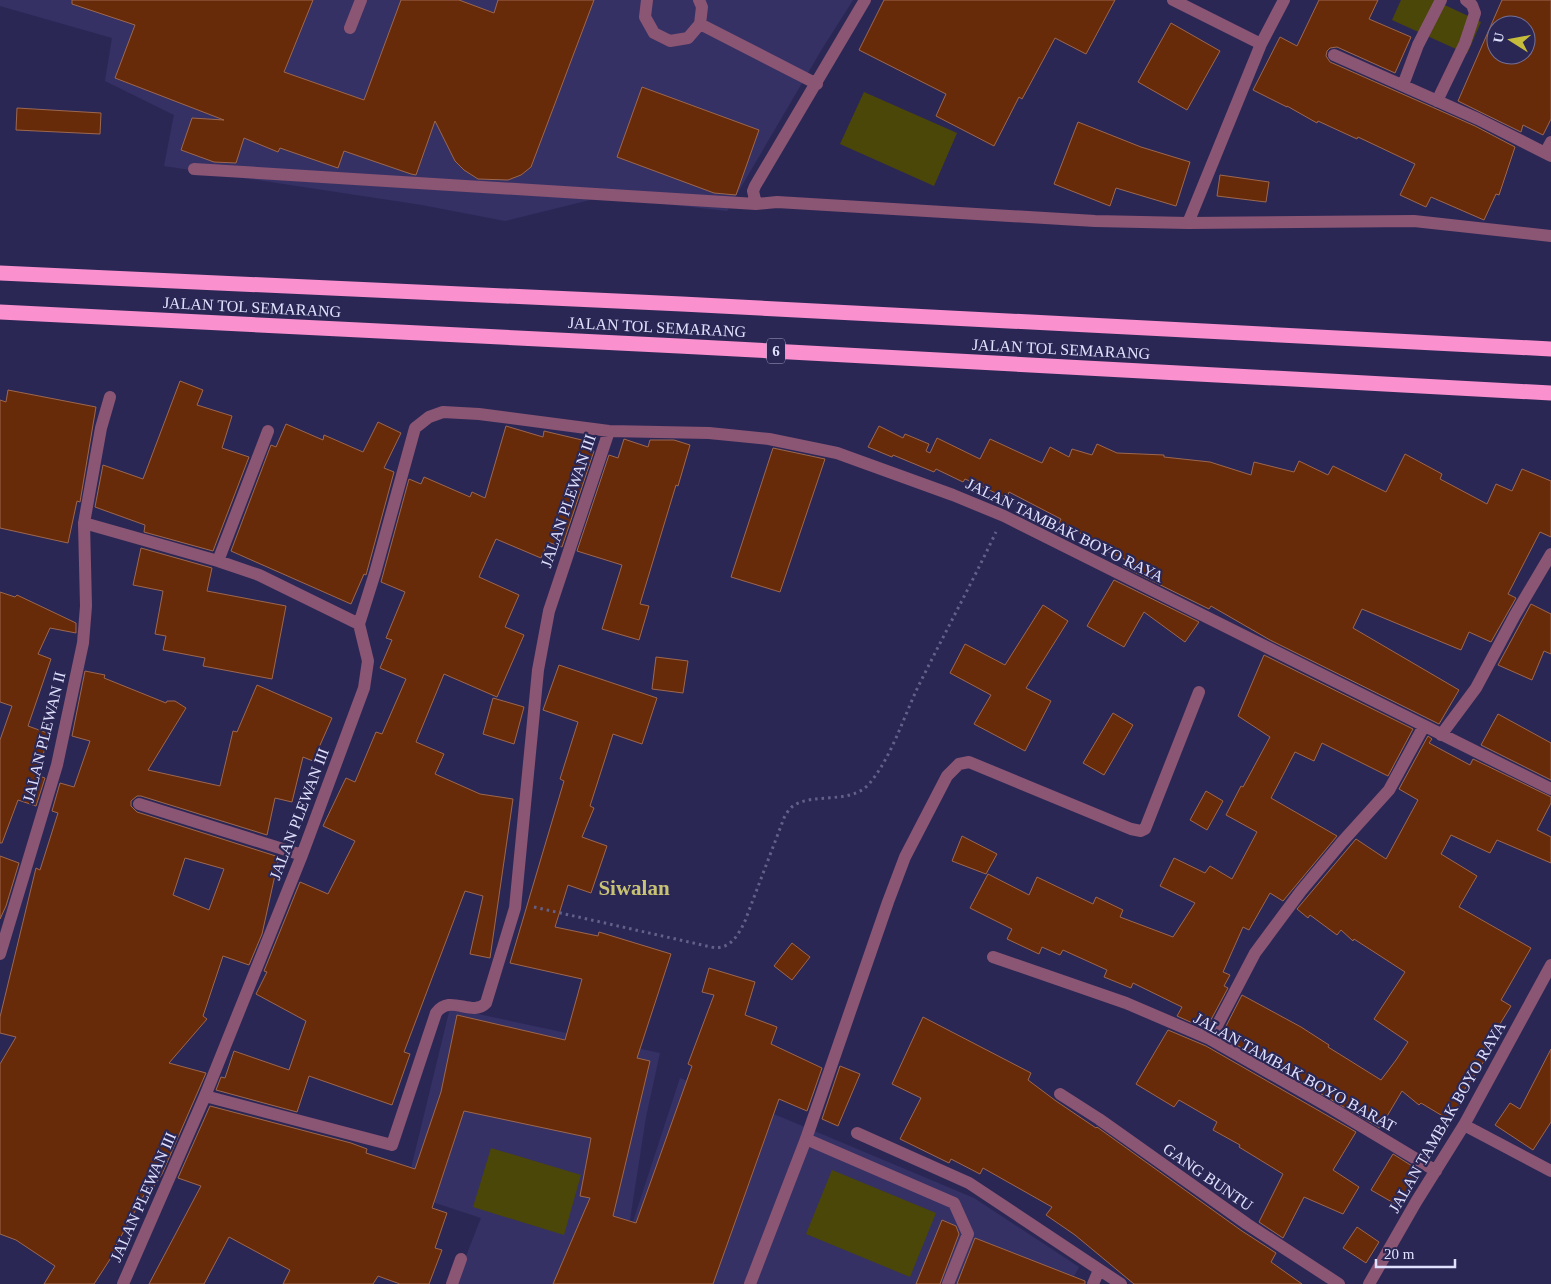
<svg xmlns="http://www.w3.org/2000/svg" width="1551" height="1284" font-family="'Times New Roman',serif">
<rect width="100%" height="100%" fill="#2b2755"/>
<path fill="#353164" d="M 0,0 L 853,0 L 822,49 L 727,211 L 602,197 L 505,221 L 422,205 L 164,166 L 174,115 L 105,81 L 112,38 L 0,6 Z
M 450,1008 L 660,1053 L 646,1117 L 629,1226 L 606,1284 L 455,1284 L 481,1218 L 405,1193 Z
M 680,1078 L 781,1117 L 974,1198 L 1079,1267 L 1070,1284 L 610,1284 L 628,1237 Z"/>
<path fill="#4b4709" d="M 1401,0 L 1434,0 L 1481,22 L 1467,54 L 1392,20 Z
M 864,92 L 957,133 L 934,186 L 840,144 Z
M 491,1148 L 581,1175 L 564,1235 L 473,1207 Z
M 832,1170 L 936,1213 L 910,1277 L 806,1234 Z"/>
<path fill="#682b09" stroke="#9d674e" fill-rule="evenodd" d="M 72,0 L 313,0 L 284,72 L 364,100 L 401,0 L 459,0 L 494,13 L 498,0 L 594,0 L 531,167 L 521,175 L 508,180 L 478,179 L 464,170 L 455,161 L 435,121 L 416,175 L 411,174 L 344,151 L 338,168 L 280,148 L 278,152 L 244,138 L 236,163 L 214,162 L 181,150 L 192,118 L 224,120 L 115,78 L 135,25 L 72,4 Z
M 884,0 L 1115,0 L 1086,54 L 1055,38 L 1022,99 L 1019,97 L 994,146 L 936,116 L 946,94 L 859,50 Z
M 1319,0 L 1378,0 L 1369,19 L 1411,37 L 1395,73 L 1337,47 L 1330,48 L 1327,51 L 1326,56 L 1330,62 L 1475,126 L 1515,147 L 1499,195 L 1496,194 L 1484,220 L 1431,197 L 1426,207 L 1400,195 L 1415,164 L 1358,137 L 1357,139 L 1318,121 L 1317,123 L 1287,106 L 1287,107 L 1253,90 L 1280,37 L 1297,46 Z
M 1502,0 L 1551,0 L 1551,119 L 1543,135 L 1523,125 L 1521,132 L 1458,101 ZM 1496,25 L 1526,25 L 1526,55 L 1496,55 Z
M 1171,23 L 1220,51 L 1187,110 L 1138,82 Z
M 642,87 L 759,130 L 736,195 L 714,193 L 617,157 Z
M 17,108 L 101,113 L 100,134 L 16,130 Z
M 1078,122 L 1141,147 L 1190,162 L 1176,206 L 1116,188 L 1110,206 L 1054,184 Z
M 1220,175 L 1269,182 L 1266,202 L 1217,196 Z
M 180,381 L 203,390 L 197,405 L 232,416 L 222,448 L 249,457 L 213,551 L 144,532 L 145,525 L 95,507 L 103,465 L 143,479 Z
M 8,390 L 96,407 L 80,502 L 77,501 L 68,543 L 0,528 L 0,400 L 6,402 Z
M 378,422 L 401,433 L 384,468 L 394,472 L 366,575 L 364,574 L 351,604 L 231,551 L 271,445 L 276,447 L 286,424 L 323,440 L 324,435 L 363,452 Z
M 506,426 L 543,437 L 544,431 L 582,440 L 581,446 L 594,451 L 562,547 L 548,542 L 541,558 L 496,539 L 479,577 L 519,595 L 505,627 L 524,635 L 497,697 L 444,674 L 416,742 L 444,754 L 435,774 L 480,794 L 513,799 L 490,958 L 470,954 L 483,896 L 465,891 L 404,1052 L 410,1054 L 392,1105 L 309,1076 L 297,1112 L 216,1090 L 221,1077 L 225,1078 L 234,1051 L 289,1070 L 306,1021 L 256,994 L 267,972 L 264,971 L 300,882 L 328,894 L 355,841 L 323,826 L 346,778 L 355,782 L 376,732 L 382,734 L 406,679 L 380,668 L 392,640 L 386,638 L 405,592 L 381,582 L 409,479 L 421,484 L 424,477 L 470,497 L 472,492 L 485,498 Z
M 879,426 L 903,438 L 905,434 L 929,444 L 926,451 L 930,453 L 937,438 L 980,459 L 990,439 L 1042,463 L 1050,447 L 1069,457 L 1072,449 L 1092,455 L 1097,444 L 1117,453 L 1164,455 L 1164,457 L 1210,462 L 1251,475 L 1254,462 L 1294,472 L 1299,461 L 1328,475 L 1333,466 L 1386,492 L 1405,454 L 1442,474 L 1440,479 L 1487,504 L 1496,484 L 1512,491 L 1522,469 L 1551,481 L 1551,537 L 1540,532 L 1508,594 L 1516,598 L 1491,642 L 1469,632 L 1461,650 L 1362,609 L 1353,628 L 1459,690 L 1439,724 L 1270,640 L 1211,606 L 1209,609 L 1122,566 L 1126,560 L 1102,549 L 1104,544 L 1059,523 L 1061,519 L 1009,492 L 1007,498 L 965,479 L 963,482 L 936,469 L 934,472 L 893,455 L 892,457 L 868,447 Z
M 624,439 L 648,447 L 650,440 L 674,440 L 690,445 L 678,486 L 676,485 L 640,604 L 649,606 L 639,640 L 602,629 L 622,565 L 577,551 L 609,455 L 618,458 Z
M 773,448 L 825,459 L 780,592 L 731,577 Z
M 141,548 L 212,568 L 207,591 L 286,606 L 272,679 L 203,666 L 205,658 L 163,650 L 166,636 L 155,634 L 163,591 L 133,585 Z
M 1114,580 L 1199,622 L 1185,642 L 1144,612 L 1124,647 L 1087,626 Z
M 0,592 L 15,597 L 17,595 L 76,623 L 76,633 L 50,628 L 38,654 L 51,659 L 28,726 L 50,734 L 36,775 L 45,778 L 36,806 L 18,800 L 2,843 L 0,843 L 0,740 L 12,706 L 0,702 Z
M 1531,604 L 1551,614 L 1551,654 L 1544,651 L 1532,680 L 1498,665 Z
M 1043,605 L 1068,621 L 1026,688 L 1051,701 L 1025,751 L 974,724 L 991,695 L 950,673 L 965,644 L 1005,665 Z
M 1264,655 L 1413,729 L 1388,776 L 1322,743 L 1314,761 L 1295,752 L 1271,798 L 1337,836 L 1283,901 L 1270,893 L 1249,930 L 1243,927 L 1223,972 L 1230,975 L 1224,986 L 1228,988 L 1206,1029 L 1177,1016 L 1182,1007 L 1133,983 L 1131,988 L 1104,977 L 1107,970 L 1063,950 L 1060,955 L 1042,947 L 1039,954 L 1007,939 L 1012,929 L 970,908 L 988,874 L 1029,895 L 1037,877 L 1093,904 L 1096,897 L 1123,910 L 1120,917 L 1173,937 L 1195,903 L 1160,886 L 1174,858 L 1205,873 L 1210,866 L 1232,879 L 1257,832 L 1226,815 L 1241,786 L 1243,787 L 1270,737 L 1238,716 Z
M 656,657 L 688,661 L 683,693 L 652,689 Z
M 559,665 L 657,698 L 642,744 L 613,734 L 590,806 L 594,808 L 582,837 L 607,846 L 591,893 L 568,885 L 555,927 L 598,936 L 599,932 L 671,954 L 637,1058 L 650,1061 L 613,1216 L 636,1223 L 692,1066 L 688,1064 L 714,995 L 702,992 L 709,968 L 755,982 L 745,1015 L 777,1027 L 771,1044 L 822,1068 L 807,1111 L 779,1099 L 713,1284 L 553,1284 L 590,1198 L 580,1196 L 591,1138 L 464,1111 L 432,1208 L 447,1213 L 435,1248 L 442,1250 L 429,1284 L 400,1284 L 378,1276 L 373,1284 L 283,1284 L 290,1270 L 229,1237 L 204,1284 L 149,1284 L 201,1186 L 178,1178 L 210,1106 L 351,1143 L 367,1149 L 366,1153 L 415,1169 L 441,1092 L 457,1015 L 565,1040 L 582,979 L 510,963 L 564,781 L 560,779 L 578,722 L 543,710 Z
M 85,671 L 105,675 L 104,678 L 166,703 L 167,701 L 175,701 L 186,708 L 148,770 L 220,786 L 233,731 L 237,732 L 257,685 L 332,718 L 313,761 L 303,757 L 292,802 L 275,798 L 267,835 L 141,796 L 137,796 L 131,801 L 131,806 L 137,812 L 279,857 L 262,934 L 249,965 L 223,956 L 203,1016 L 207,1019 L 169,1063 L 206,1073 L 162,1174 L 147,1197 L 144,1195 L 114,1249 L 116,1250 L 94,1284 L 44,1284 L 55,1266 L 16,1240 L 0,1234 L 0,1064 L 16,1037 L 0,1033 L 0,1017 L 36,868 L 40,870 L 58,813 L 52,811 L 60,783 L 74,787 L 90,741 L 72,736 ZM 185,858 L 224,869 L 209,910 L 173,895 Z
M 493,698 L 524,707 L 514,744 L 483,734 Z
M 1113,713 L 1133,725 L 1104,775 L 1083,763 Z
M 1498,714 L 1551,743 L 1551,780 L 1481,745 Z
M 1428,736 L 1432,739 L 1429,743 L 1470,765 L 1473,759 L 1551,797 L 1551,803 L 1537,830 L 1551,837 L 1551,863 L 1497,840 L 1490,853 L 1451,835 L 1441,854 L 1477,876 L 1459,907 L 1531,948 L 1501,1000 L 1511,1006 L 1482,1053 L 1487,1057 L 1462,1093 L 1466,1095 L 1451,1121 L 1421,1103 L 1419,1105 L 1402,1091 L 1380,1128 L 1221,1036 L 1242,995 L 1301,1027 L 1329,1045 L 1328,1047 L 1381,1080 L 1396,1060 L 1408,1042 L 1374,1019 L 1405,972 L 1354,939 L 1353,941 L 1341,930 L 1337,935 L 1310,915 L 1308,918 L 1297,909 L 1356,839 L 1386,859 L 1418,800 L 1399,789 Z
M 1206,791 L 1223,801 L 1207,830 L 1190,820 Z
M 962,836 L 997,854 L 986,874 L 952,861 Z
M 0,856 L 19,863 L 6,906 L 0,919 Z
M 792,943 L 810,957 L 792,980 L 774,966 Z
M 923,1017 L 1031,1073 L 1028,1080 L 1056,1101 L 1096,1128 L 1097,1127 L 1242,1231 L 1276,1253 L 1271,1262 L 1302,1284 L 1134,1284 L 1075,1235 L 1046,1215 L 1052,1207 L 983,1168 L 980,1174 L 951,1159 L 949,1163 L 900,1139 L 921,1098 L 892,1084 Z
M 1168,1030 L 1206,1046 L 1356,1132 L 1333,1170 L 1359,1187 L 1343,1214 L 1304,1197 L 1283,1238 L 1259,1222 L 1283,1174 L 1239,1147 L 1240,1145 L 1213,1130 L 1217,1122 L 1179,1100 L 1174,1107 L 1136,1084 Z
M 1551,1049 L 1551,1122 L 1533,1150 L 1495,1125 L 1510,1103 L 1520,1109 Z
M 840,1066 L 860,1074 L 838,1126 L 822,1119 Z
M 1393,1154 L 1420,1171 L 1399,1206 L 1371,1190 Z
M 942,1220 L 956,1226 L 959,1234 L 940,1284 L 916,1284 Z
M 1357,1227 L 1379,1242 L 1366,1263 L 1343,1248 Z
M 975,1238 L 1085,1281 L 1085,1284 L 957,1284 Z"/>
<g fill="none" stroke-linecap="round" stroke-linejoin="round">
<path stroke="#636089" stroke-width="3" stroke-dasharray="2.5 4" stroke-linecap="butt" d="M 534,907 L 711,947 C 729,951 738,936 745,921 L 784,818 C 786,814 789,809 793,806 C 814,792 850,805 869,784 C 891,758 903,719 917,689 C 943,636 971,585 996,532"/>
<path stroke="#8b5574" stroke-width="12" d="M 647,0 L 645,17 L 654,33 L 670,41 L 688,38 L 700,24 L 702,7 L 699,0
M 865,0 L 755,186 L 753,191 L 756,204 L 777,202 L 1095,221 L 1188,223 L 1414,221 L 1551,236
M 1173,0 L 1261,44
M 700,24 L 817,84
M 350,28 L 361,0
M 1334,55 L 1478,119 L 1551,156
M 1403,85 L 1418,45 L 1441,0
M 1437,101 L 1465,43 L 1475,13 L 1472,5 L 1466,0
M 1545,153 L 1551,142
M 194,169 L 756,204
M 1188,223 L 1261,44 L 1284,0
M 84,523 L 218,561 L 259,575 L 359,624
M 218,561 L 268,431
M 1441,735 L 1476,688 L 1515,615 L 1551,554
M 139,804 L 302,855
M 0,954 L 57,765 L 83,643 L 86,606 L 84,523 L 101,428 L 110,397
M 993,957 L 1126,1003 L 1210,1039 L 1333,1109 L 1436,1171
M 1210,1039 L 1255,953 L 1301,891 L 1342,842 L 1389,790 L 1424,726
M 1060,1094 L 1099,1119 L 1247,1224 L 1339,1284
M 205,1096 L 392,1145 L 436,1013 C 450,993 472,1018 486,1003 L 515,908 L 538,670 L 549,611 L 609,431
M 1464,1125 L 1551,1171
M 857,1133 L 969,1183 L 1121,1284
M 806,1139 L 954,1203 L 968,1234 L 948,1284
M 123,1284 L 205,1096 L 302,855 L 364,688 L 368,661 L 359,624 L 375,573 L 415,428 L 429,417 L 443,412 L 479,414 L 609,431 L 709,433 L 769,439 L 837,453 L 953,495 L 1004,516 L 1551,789
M 452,1284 L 461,1259
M 750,1284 L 806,1139 L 888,902 L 905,857 L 947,776 L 959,764 L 969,762 L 1131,829 L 1141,831 L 1145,829 L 1199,692
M 1093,1284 L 1099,1270
M 1369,1284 L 1416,1202 L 1464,1125 L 1551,965"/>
<path stroke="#fa90ce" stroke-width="15" d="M 0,273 L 682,304 L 1551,349
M 0,312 L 679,346 L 1551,393"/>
</g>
<g text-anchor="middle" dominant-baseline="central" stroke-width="4.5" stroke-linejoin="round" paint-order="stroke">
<rect fill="#2b2755" stroke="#aaa9cb" stroke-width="1" x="767" y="338.5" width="18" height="25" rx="4"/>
<g font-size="15" font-weight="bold" fill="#e0e1fe">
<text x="776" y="351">6</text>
</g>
<g font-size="16" fill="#e0e1fe" stroke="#2b2755">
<text transform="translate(252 307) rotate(3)">JALAN TOL SEMARANG</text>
<text transform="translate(657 327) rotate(3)">JALAN TOL SEMARANG</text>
<text transform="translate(1061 349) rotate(3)">JALAN TOL SEMARANG</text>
<text transform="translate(568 501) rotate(-71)">JALAN PLEWAN III</text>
<text transform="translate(1065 530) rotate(26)">JALAN TAMBAK BOYO RAYA</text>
<text transform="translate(44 737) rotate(-76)">JALAN PLEWAN II</text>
<text transform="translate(299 814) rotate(-69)">JALAN PLEWAN III</text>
<text transform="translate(1295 1072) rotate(29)">JALAN TAMBAK BOYO BARAT</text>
<text transform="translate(1447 1117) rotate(-60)">JALAN TAMBAK BOYO RAYA</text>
<text transform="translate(1208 1177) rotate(35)">GANG BUNTU</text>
<text transform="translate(143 1197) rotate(-66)">JALAN PLEWAN III</text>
</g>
<g font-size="21" font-weight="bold" fill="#c7c274" stroke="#2b2755">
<text x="634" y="888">Siwalan</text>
</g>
</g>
<g transform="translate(1511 40) rotate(281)"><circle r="24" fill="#2b2755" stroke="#737199"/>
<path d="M0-4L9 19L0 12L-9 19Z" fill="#c6bc3c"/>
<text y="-8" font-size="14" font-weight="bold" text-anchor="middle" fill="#e0e1fe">U</text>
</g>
<path d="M1376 1259v8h79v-8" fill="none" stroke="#e0e1fe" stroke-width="2.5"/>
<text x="1384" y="1259" font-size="15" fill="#e0e1fe" stroke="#2b2755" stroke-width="4" paint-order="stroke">20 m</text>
</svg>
